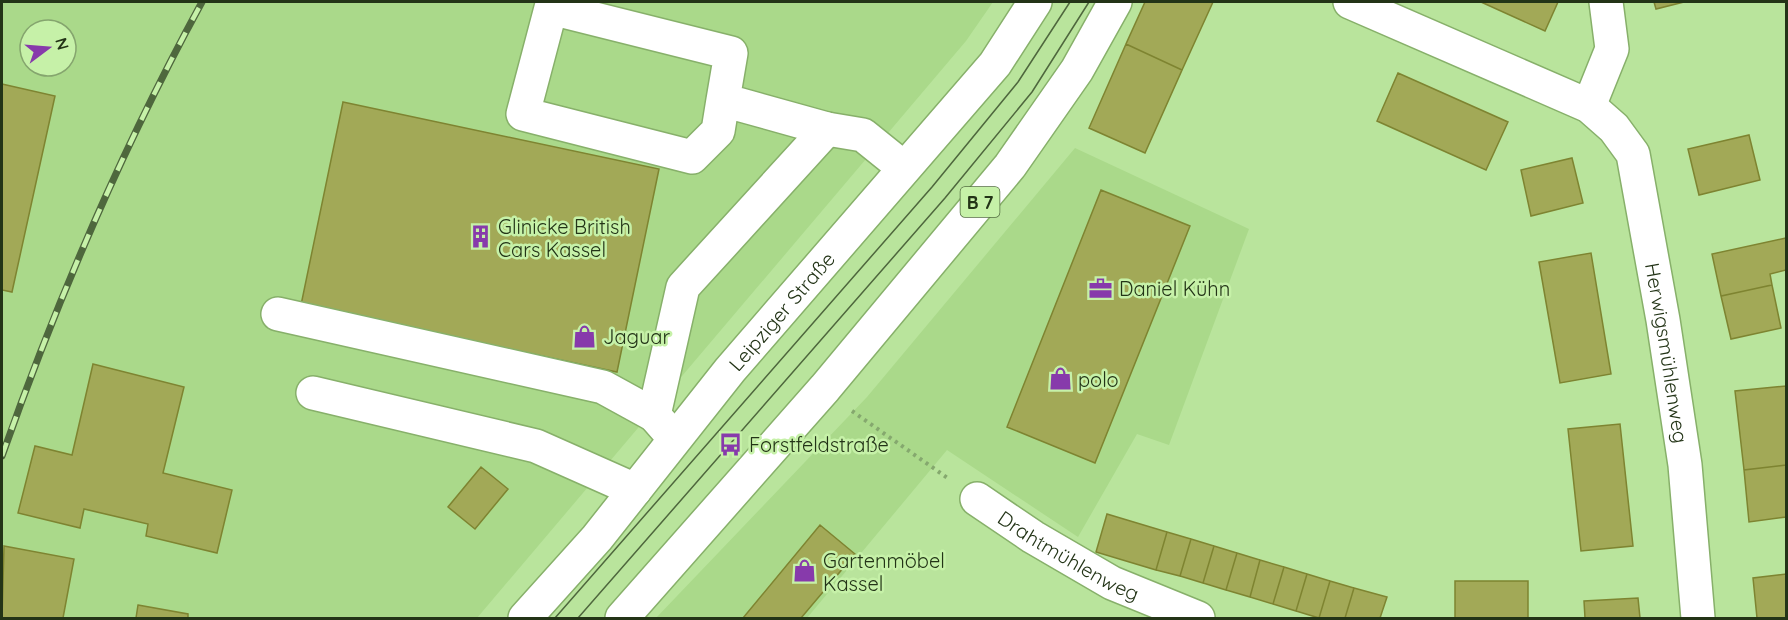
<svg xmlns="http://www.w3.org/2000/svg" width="1788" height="620" font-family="Quicksand,sans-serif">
<rect width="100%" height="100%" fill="#b9e49c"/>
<path fill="#aad98a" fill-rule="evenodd" d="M 2,2 L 993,2 L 966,41 L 477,618 L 2,618 ZM 30,30 L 66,30 L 66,66 L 30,66 Z
M 1075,148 L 1249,229 L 1169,445 L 1137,434 L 1078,537 L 947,450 L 807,618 L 656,618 L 867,397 Z"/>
<path fill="#a2a957" stroke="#7e8431" stroke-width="1.5" d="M 1145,2 L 1213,2 L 1182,70 L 1126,44 Z
M 1481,2 L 1558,2 L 1545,31 Z
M 1654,2 L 1684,2 L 1656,9 Z
M 1126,44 L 1182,70 L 1145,153 L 1089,128 Z
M 1398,73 L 1508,122 L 1486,170 L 1377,121 Z
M 2,84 L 55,96 L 12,292 L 2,290 Z
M 343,102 L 659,169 L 617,372 L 301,305 Z
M 1749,135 L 1760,180 L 1699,195 L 1688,149 Z
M 1572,158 L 1583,203 L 1531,216 L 1521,170 Z
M 1101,190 L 1190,226 L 1095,463 L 1007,427 Z
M 1786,238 L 1786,270 L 1770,274 L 1772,285 L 1721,296 L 1712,254 Z
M 1591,253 L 1611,374 L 1560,383 L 1539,262 Z
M 1772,285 L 1781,328 L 1731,339 L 1721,296 Z
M 93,364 L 184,387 L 163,473 L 232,490 L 217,553 L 146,536 L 148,524 L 84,509 L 80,528 L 18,513 L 35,446 L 72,455 Z
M 1786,386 L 1786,465 L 1744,470 L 1735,391 Z
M 1620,424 L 1633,546 L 1581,551 L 1568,429 Z
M 1786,465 L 1786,517 L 1749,522 L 1744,470 Z
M 481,467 L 508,489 L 475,529 L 448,507 Z
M 1107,514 L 1167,532 L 1156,570 L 1096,552 Z
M 820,525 L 855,554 L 801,618 L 743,618 Z
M 1167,532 L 1191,539 L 1180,576 L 1156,570 Z
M 1191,539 L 1214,546 L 1203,583 L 1180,576 Z
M 4,546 L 74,559 L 63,618 L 2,618 Z
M 1214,546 L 1237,553 L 1226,590 L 1203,583 Z
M 1237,553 L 1260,560 L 1250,597 L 1226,590 Z
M 1260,560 L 1284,567 L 1273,604 L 1250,597 Z
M 1284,567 L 1307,574 L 1296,611 L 1273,604 Z
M 1307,574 L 1330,581 L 1319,618 L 1296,611 Z
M 1786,574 L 1786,618 L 1757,618 L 1753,578 Z
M 1330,581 L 1354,588 L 1345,618 L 1319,618 Z
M 1455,581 L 1528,581 L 1528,618 L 1455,618 Z
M 1354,588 L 1387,597 L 1380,618 L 1345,618 Z
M 1638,598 L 1640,618 L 1585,618 L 1584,601 Z
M 138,605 L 188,614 L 188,618 L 136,618 Z"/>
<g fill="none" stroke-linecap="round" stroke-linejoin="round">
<defs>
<g id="minor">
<path id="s1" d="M 1350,2 L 1589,106 L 1614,128 L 1633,154 L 1663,320 L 1685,465 L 1698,618"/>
<path d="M 723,100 L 718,131 L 692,157 L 523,114 L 551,8 L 731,53 L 723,100 L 827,129 L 863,135 L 904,168"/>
<path d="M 1589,106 L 1612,49 L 1606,2"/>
<path d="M 278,314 L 603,387 L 654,415"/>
<path d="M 313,393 L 536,446 L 635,490"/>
<path d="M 668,431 L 654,415 L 683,287 L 827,129"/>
<path id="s2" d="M 977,499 L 1033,537 L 1112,583 L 1198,618"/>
</g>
<g id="major">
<path id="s3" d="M 525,618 L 597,538 L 730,370 L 995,64 L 1035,2"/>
<path d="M 622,618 L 825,388 L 1010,166 L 1077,70 L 1115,2"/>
</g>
</defs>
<use href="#minor" stroke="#87b06a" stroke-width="36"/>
<use href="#major" stroke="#87b06a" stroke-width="36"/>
<path stroke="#85a86e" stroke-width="4" stroke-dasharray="3 4.5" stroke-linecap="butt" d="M 852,411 L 949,479"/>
<use href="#minor" stroke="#fff" stroke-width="33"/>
<use href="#major" stroke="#fff" stroke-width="33"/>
<path stroke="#4e673d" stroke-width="1.5" d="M 555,618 L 932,187 L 1018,82 L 1070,2
M 578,618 L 945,198 L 1032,92 L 1089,2"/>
<defs>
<path id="rail" d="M 2,456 C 57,300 123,147 202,2"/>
</defs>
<use href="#rail" stroke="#4e673d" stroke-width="7"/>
<use href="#rail" stroke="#c6f1a8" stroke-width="4.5" stroke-dasharray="14" stroke-linecap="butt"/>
</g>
<defs>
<symbol id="building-bare" viewBox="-9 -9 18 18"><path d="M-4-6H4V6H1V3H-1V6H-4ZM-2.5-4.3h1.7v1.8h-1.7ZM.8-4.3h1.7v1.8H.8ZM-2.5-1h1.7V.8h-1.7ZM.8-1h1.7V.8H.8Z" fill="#873aab" stroke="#c6f1a8" stroke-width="2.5" paint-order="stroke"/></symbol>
<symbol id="office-bare" viewBox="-9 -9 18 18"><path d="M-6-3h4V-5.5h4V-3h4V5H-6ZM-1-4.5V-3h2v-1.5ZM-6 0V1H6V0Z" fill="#873aab" stroke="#c6f1a8" stroke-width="2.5" paint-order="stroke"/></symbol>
<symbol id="shop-bare" viewBox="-9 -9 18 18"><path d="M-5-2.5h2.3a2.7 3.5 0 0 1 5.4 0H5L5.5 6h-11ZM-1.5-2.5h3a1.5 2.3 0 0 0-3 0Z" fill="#873aab" stroke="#c6f1a8" stroke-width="2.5" paint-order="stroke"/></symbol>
<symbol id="bus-bare" viewBox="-9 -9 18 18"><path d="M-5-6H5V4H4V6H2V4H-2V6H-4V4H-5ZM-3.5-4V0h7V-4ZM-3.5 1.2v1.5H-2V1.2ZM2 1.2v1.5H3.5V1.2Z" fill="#873aab" stroke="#c6f1a8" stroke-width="2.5" paint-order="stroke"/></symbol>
</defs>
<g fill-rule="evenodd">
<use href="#building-bare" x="464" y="220" width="33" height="33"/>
<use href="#office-bare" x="1084" y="272" width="33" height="33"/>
<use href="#shop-bare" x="568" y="320" width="33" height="33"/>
<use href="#shop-bare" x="1044" y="362" width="33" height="33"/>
<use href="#bus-bare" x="714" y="428" width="33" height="33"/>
<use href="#shop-bare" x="788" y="554" width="33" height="33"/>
</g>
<g text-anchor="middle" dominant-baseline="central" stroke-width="5" stroke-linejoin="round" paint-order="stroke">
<rect fill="#c6f1a8" stroke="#546d42" stroke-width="1.5" x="960.5" y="187" width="39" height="30" rx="4.5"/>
<g font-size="18" font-weight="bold" fill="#233417">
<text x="980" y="202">B 7</text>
</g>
<g font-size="20" fill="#233417" stroke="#c6f1a8" text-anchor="start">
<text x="498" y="226">Glinicke British<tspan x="498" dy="23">Cars Kassel</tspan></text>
<text x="1119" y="288">Daniel Kühn</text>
<text x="603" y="336">Jaguar</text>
<text x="1078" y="379">polo</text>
<text x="749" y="444">Forstfeldstraße</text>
<text x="823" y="560">Gartenmöbel<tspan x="823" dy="23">Kassel</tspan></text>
</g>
<g font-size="20" fill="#233417" stroke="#c6f1a8">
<text stroke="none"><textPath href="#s3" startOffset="400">Leipziger Straße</textPath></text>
<text stroke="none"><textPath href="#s1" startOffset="528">Herwigsmühlenweg</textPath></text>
<text stroke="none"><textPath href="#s2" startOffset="108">Drahtmühlenweg</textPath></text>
</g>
</g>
<rect width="1788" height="620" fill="none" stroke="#233417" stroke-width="6"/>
<g transform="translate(48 48) rotate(74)"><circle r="28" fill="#c6f1a8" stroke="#85a56e" stroke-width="1.5"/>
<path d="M0-4.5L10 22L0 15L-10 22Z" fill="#873aab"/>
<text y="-9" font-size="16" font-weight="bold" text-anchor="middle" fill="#233417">N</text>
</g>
</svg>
